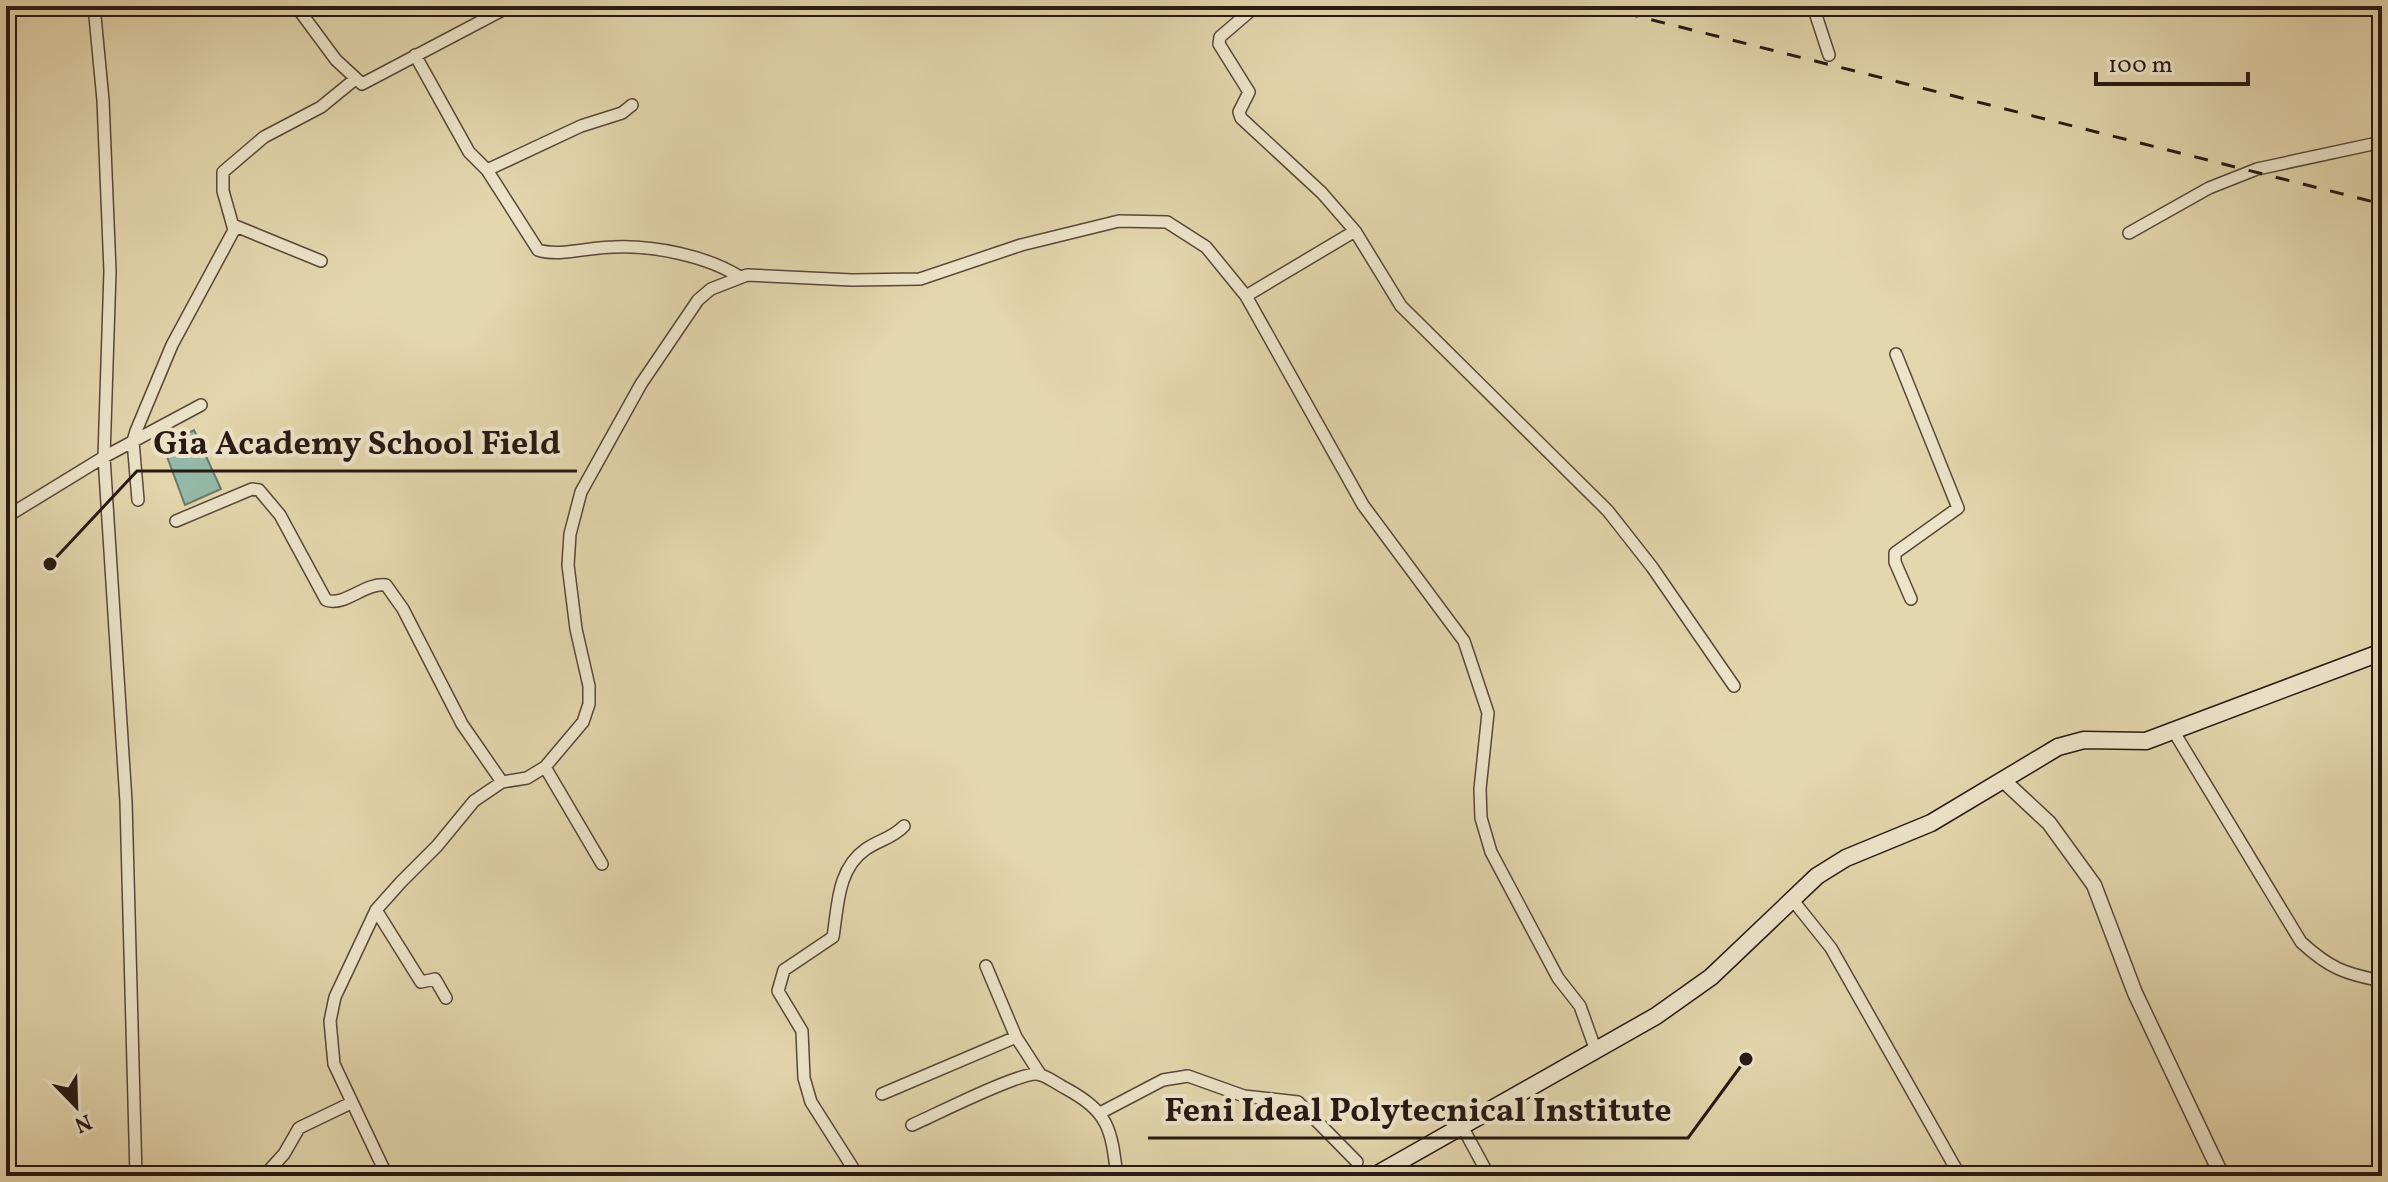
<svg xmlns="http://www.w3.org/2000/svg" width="2388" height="1182" font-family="Vollkorn,serif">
<rect width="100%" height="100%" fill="#e4d6ad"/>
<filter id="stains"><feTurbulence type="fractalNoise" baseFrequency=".0025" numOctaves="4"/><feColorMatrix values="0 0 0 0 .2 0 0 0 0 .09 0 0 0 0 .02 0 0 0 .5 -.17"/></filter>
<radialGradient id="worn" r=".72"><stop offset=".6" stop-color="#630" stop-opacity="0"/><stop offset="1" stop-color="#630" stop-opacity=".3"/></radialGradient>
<path fill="#95b9a8" stroke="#69796c" stroke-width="2" d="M 194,430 L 221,489 L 185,505 L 163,446 Z"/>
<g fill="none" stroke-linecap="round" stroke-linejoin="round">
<defs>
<path id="minor" d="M 94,6 L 103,100 L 110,271 L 104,457 L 126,802 L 136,1176
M 296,6 L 336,60 L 362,84 L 510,6
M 1256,6 L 1220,37 L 1219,44 L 1249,92 L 1239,112 L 1241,118 L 1322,193 L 1355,231 L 1401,306 L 1608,511 L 1652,567 L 1734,686
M 1813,6 L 1829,55
M 415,55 L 469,152 L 487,170 L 538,250 C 559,257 590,247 613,247 C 653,245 707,256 740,277
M 487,170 L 581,126 L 622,113 L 632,105
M 233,225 L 321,261
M 2129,233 L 2209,188 L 2257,169 L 2382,142
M 1246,296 L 1355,231
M 1896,354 L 1958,508 L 1895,553 L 1895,562 L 1911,599
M 138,500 L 133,441 L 136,431 L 172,345 L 234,230 L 223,191 L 223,172 L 264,137 L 321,107 L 354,80
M 6,517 L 104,457 L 201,405
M 176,521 L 252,489 L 259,490 L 280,515 L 326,600 C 345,607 365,582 386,585 L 403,609 L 462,724 L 502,782
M 2174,732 L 2301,942 C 2329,968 2345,974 2382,981
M 545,767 L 602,864
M 1791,898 L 1831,948 L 1960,1176
M 376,910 L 421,982 L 435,979 L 446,998
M 986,966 L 1016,1037 L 1040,1074
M 882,1094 L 1016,1037
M 1100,1113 L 1163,1080 L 1188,1076 L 1244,1096 L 1298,1102 L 1357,1162
M 912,1125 C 935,1115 1017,1073 1037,1074 C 1046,1075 1057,1084 1065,1088 C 1109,1112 1111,1128 1117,1176
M 1463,1128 L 1489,1176
M 264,1176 L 284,1154 L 299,1128 L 351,1103
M 387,1176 L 334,1064 L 330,1021 L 335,997 L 376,910 L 401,882 L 437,846 L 474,801 L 502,782 L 527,778 L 545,767 L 583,722 L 589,704 L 589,686 L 576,629 L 568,565 L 570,534 L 581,492 L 641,384 L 698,300 L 711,289 L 747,275 L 852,280 L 920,279 L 1021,245 L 1119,221 L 1167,222 L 1206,247 L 1246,296 L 1363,505 L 1464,641 L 1488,713 L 1480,789 L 1481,818 L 1491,852 L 1558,978 L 1580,1006 L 1596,1051
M 858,1176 L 811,1102 L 804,1078 L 802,1031 L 778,991 L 784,970 L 833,937 C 838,906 837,869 866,849 C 879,840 893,838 904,826"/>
<path id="tertiary" d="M 2004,781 L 2049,823 L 2094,885 L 2135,993 L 2222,1176"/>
<path id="secondary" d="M 1374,1176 L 1656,1016 L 1711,977 L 1817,876 L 1846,858 L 1931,823 L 2058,747 L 2084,740 L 2146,741 L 2382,652"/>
</defs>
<use href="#minor" stroke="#57483a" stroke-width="14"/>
<use href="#tertiary" stroke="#57483a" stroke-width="17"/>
<use href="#secondary" stroke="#281913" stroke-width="19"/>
<use href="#minor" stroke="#ede4ca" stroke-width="11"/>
<use href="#tertiary" stroke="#ede4ca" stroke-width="14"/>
<use href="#secondary" stroke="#ede4ca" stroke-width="16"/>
<path stroke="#281913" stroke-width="3" stroke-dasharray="14 14" stroke-linecap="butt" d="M 1597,6 L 2382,204"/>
</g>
<path fill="none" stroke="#281913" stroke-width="3" d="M50 564L137 471H577M1746 1059L1688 1138H1148"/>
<g fill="#281913" stroke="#ede4ca" stroke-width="3">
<circle cx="50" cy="564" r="8"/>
<circle cx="1746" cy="1059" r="8"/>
</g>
<g font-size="34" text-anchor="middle" font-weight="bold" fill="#281913" stroke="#ede4ca" stroke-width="8" stroke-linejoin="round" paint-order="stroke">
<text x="357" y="454">Gia Academy School Field</text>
<text x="1418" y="1121">Feni Ideal Polytecnical Institute</text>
</g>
<rect width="2388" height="1182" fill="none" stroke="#e4d6ad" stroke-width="32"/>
<rect x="8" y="8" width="2372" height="1166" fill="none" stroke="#281913" stroke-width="4"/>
<rect x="16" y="16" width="2356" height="1150" fill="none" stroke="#281913" stroke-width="2"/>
<g transform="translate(76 1106) rotate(157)" stroke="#ede4ca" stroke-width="6" paint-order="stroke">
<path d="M0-6L14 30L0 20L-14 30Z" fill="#281913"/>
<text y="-12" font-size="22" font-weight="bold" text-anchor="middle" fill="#281913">N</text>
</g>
<path d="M2096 72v12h152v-12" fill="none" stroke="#281913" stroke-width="4"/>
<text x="2108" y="72" font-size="24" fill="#281913" stroke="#ede4ca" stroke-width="6" paint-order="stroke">100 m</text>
<rect width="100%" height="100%" filter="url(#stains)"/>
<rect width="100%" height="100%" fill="url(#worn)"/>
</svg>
